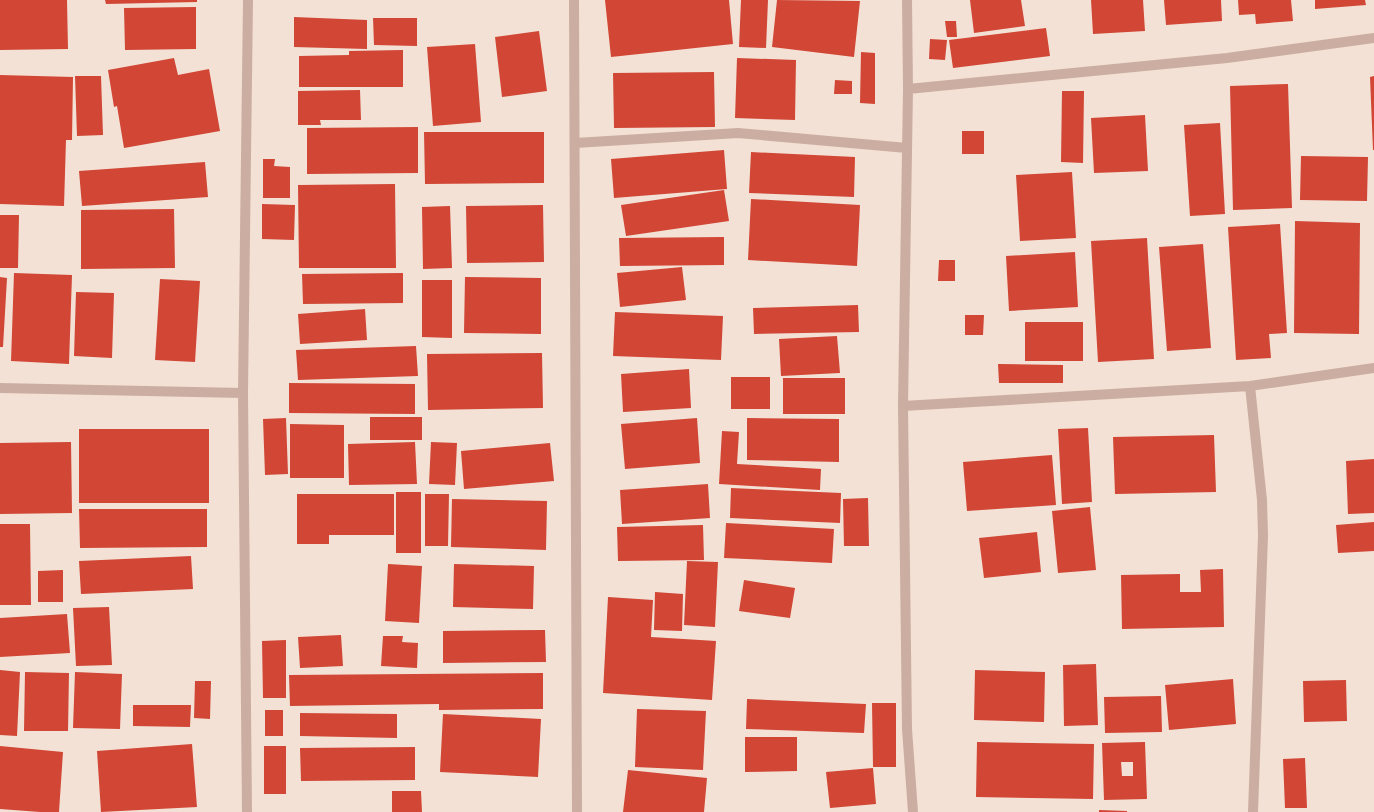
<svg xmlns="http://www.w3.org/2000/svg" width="1374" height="812" font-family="Quicksand,sans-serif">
<rect width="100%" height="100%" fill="#f3e1d5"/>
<path fill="#d14635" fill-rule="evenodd" d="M 0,0 L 67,0 L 68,49 L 0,50 Z
M 105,0 L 197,0 L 197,2 L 106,4 Z
M 605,0 L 729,0 L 733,44 L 611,57 Z
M 741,0 L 768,0 L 766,48 L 739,47 Z
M 777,0 L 860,1 L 854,57 L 772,47 Z
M 970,0 L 1021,0 L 1025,26 L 974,33 Z
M 1091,0 L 1143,0 L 1145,31 L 1093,34 Z
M 1164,0 L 1221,0 L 1222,21 L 1166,25 Z
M 1238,0 L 1291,0 L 1293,21 L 1256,24 L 1255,14 L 1239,15 Z
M 1315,0 L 1365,0 L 1366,5 L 1315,9 Z
M 196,7 L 196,49 L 125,50 L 124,8 Z
M 294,17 L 367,20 L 367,49 L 294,47 Z
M 373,18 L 417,18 L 417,46 L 374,45 Z
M 945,21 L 956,21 L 957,37 L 947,37 Z
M 1046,28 L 1050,56 L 953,68 L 949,40 Z
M 539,31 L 547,91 L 502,97 L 495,37 Z
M 930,39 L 947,40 L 945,60 L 929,59 Z
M 475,44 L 481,122 L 433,126 L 427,47 Z
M 403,50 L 403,87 L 299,87 L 299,56 L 349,55 L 349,51 Z
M 861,52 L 875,53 L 875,104 L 860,103 Z
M 174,58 L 178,75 L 209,69 L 220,131 L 124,148 L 117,106 L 114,107 L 108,70 Z
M 737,58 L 796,60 L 795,120 L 735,118 Z
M 714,72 L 715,127 L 614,128 L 613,73 Z
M 0,75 L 73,77 L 72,140 L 66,140 L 64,206 L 0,204 Z
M 75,76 L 101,76 L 103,135 L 77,136 Z
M 1374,76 L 1374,150 L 1373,150 L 1370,77 Z
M 835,80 L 852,81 L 852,94 L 834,94 Z
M 1288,84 L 1292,208 L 1233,210 L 1230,86 Z
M 360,90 L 361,120 L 320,120 L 321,125 L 298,125 L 298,91 Z
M 1062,91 L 1084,91 L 1083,163 L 1061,162 Z
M 1145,115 L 1148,171 L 1094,173 L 1091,118 Z
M 1220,123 L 1225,214 L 1190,216 L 1184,125 Z
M 418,127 L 418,173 L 307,174 L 307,128 Z
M 962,131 L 984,131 L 984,154 L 962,154 Z
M 424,132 L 544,132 L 544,183 L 425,184 Z
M 724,150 L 727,189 L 614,198 L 611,159 Z
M 751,152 L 855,157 L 854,197 L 749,193 Z
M 1301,156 L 1368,157 L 1367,201 L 1300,200 Z
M 263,159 L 275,159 L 274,166 L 290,167 L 290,198 L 263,198 Z
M 205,162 L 208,197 L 82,206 L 79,171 Z
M 1072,172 L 1076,238 L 1020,241 L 1016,175 Z
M 395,184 L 396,268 L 299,268 L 298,185 Z
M 724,190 L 729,221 L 626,236 L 621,205 Z
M 751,199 L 860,205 L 857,266 L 748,260 Z
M 262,204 L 295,205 L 294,240 L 262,239 Z
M 543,205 L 544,262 L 467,263 L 466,206 Z
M 450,206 L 452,268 L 423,269 L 422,207 Z
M 174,209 L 175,268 L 81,269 L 81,210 Z
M 0,215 L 19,215 L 18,268 L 0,268 Z
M 1295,221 L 1360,223 L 1359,334 L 1294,333 Z
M 1280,224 L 1287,333 L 1269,334 L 1271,358 L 1236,360 L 1228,227 Z
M 724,237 L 724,265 L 620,266 L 619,238 Z
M 1147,238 L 1154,359 L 1098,362 L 1091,241 Z
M 1203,244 L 1211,348 L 1167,351 L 1159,247 Z
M 1075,252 L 1078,307 L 1009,311 L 1006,256 Z
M 939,260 L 955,260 L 955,281 L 938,281 Z
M 682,267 L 686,300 L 620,307 L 617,273 Z
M 14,273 L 72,275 L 69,364 L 11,361 Z
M 403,273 L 403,303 L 303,304 L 302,274 Z
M 0,277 L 7,278 L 3,347 L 0,347 Z
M 465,277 L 541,278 L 541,334 L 464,333 Z
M 160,279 L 200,281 L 195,362 L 155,360 Z
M 422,280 L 452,280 L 452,338 L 422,337 Z
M 76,292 L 114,293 L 112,358 L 74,356 Z
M 858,305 L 859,332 L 754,334 L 753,308 Z
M 365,309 L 367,340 L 300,344 L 298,314 Z
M 615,312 L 723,316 L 721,360 L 613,356 Z
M 965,315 L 984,315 L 983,335 L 965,335 Z
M 1025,322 L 1083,322 L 1083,361 L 1025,361 Z
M 837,336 L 840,373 L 781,376 L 779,339 Z
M 416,346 L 418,376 L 298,380 L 296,350 Z
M 542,353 L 543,408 L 428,410 L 427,354 Z
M 998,364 L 1063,365 L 1063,383 L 999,383 Z
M 689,369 L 691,408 L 623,412 L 621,374 Z
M 731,377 L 770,377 L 770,409 L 731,409 Z
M 783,378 L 845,378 L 845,414 L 783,414 Z
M 289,383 L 415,384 L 415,414 L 289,413 Z
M 370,417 L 422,417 L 422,440 L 370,440 Z
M 286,418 L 288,474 L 265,475 L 263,419 Z
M 697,418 L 700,463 L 625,469 L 621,424 Z
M 747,418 L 839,419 L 839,462 L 747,460 Z
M 290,424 L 344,425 L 344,478 L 290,478 Z
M 1088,428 L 1092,502 L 1062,504 L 1058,429 Z
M 79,429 L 209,429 L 209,503 L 79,503 Z
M 722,431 L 739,432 L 737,464 L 821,469 L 820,490 L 719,484 Z
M 1214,435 L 1216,492 L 1115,494 L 1113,437 Z
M 71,442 L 72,513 L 0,514 L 0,443 Z
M 415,442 L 417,484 L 349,485 L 348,444 Z
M 431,442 L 457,443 L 455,485 L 429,484 Z
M 550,443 L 554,481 L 464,489 L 461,451 Z
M 1052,455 L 1056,505 L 967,511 L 963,462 Z
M 1374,459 L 1374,513 L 1348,514 L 1346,461 Z
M 708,484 L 710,518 L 622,524 L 620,490 Z
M 731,488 L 841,493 L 840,523 L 730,518 Z
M 396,492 L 421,492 L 421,553 L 396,553 Z
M 297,494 L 394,494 L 394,535 L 329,535 L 329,544 L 297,544 Z
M 425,494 L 449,494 L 448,546 L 425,546 Z
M 868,498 L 869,546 L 844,546 L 843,499 Z
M 452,499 L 547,501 L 546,550 L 451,547 Z
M 1090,507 L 1096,570 L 1058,573 L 1052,511 Z
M 79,509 L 207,509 L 207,547 L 80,548 Z
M 1374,522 L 1374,551 L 1338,553 L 1336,525 Z
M 726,523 L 834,529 L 832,563 L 724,558 Z
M 0,524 L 30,524 L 31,605 L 0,605 Z
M 703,525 L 704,560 L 618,561 L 617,527 Z
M 1037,532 L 1041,572 L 984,578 L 979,538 Z
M 191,556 L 193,589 L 81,594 L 79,561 Z
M 687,561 L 718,562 L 715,627 L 684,625 Z
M 388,564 L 422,566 L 419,623 L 385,621 Z
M 454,564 L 534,566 L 533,609 L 453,607 Z
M 1223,569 L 1224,627 L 1122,629 L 1121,575 L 1180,574 L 1180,592 L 1201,592 L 1200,570 Z
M 63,570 L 63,602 L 38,602 L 38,571 Z
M 744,580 L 795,588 L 790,618 L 739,611 Z
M 655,592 L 683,594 L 682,631 L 654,630 Z
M 608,597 L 653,600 L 651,637 L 716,641 L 712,700 L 603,693 Z
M 109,607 L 112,665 L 76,666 L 73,608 Z
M 67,614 L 70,653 L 0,657 L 0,618 Z
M 545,630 L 546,662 L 443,663 L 443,631 Z
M 341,635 L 343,666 L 300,668 L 298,637 Z
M 383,636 L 403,636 L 402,642 L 418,643 L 417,668 L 381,666 Z
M 286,640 L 286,698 L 263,698 L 262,641 Z
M 1096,664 L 1098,725 L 1064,726 L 1063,665 Z
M 0,670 L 20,672 L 17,736 L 0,735 Z
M 975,670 L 1045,672 L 1044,722 L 974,720 Z
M 25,672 L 69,673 L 68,731 L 24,731 Z
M 75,672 L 122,674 L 120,729 L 73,728 Z
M 543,673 L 543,709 L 439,710 L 439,704 L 290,706 L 289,675 Z
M 1233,679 L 1236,724 L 1169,730 L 1165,685 Z
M 1346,680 L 1347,721 L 1304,722 L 1303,681 Z
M 195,681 L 211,681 L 210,719 L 194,718 Z
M 1161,696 L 1162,732 L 1105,733 L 1104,697 Z
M 747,699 L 866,704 L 864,733 L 746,729 Z
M 872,703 L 896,703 L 896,767 L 873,767 Z
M 133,705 L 191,705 L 190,727 L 133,726 Z
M 637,709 L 706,711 L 703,770 L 635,767 Z
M 265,710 L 283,710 L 283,736 L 265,736 Z
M 300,713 L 397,714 L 397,738 L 300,736 Z
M 443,714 L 541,719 L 538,777 L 440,772 Z
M 745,737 L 797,737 L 797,771 L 745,772 Z
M 977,742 L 1094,744 L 1093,799 L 976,797 Z
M 1145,742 L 1147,799 L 1104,800 L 1102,743 ZM 1121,762 L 1133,762 L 1133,776 L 1122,776 Z
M 192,744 L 197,807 L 101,812 L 97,751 Z
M 0,746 L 63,752 L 59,812 L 40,812 L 0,809 Z
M 264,746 L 286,746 L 286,794 L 264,794 Z
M 415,747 L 415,780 L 301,781 L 300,748 Z
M 1305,758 L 1307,808 L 1285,808 L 1283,759 Z
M 873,768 L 876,804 L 830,808 L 826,772 Z
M 628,770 L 707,778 L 704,812 L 623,812 Z
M 392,791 L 421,791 L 422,812 L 392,812 Z
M 1099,810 L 1127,811 L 1127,812 L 1099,812 Z"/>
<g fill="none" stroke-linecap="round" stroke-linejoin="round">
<path stroke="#cbaea1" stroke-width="10" d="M 574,0 L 577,812
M 907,0 L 908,89 L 903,406 L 907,729 L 913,812
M 908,89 L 1227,58 L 1374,38
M 575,143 L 738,133 L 907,148
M 1250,386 L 1262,500 L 1263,536 L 1253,812
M 0,388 L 243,393
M 903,406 L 1250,386 L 1374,368
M 247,812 L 243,393 L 248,0"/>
</g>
</svg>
